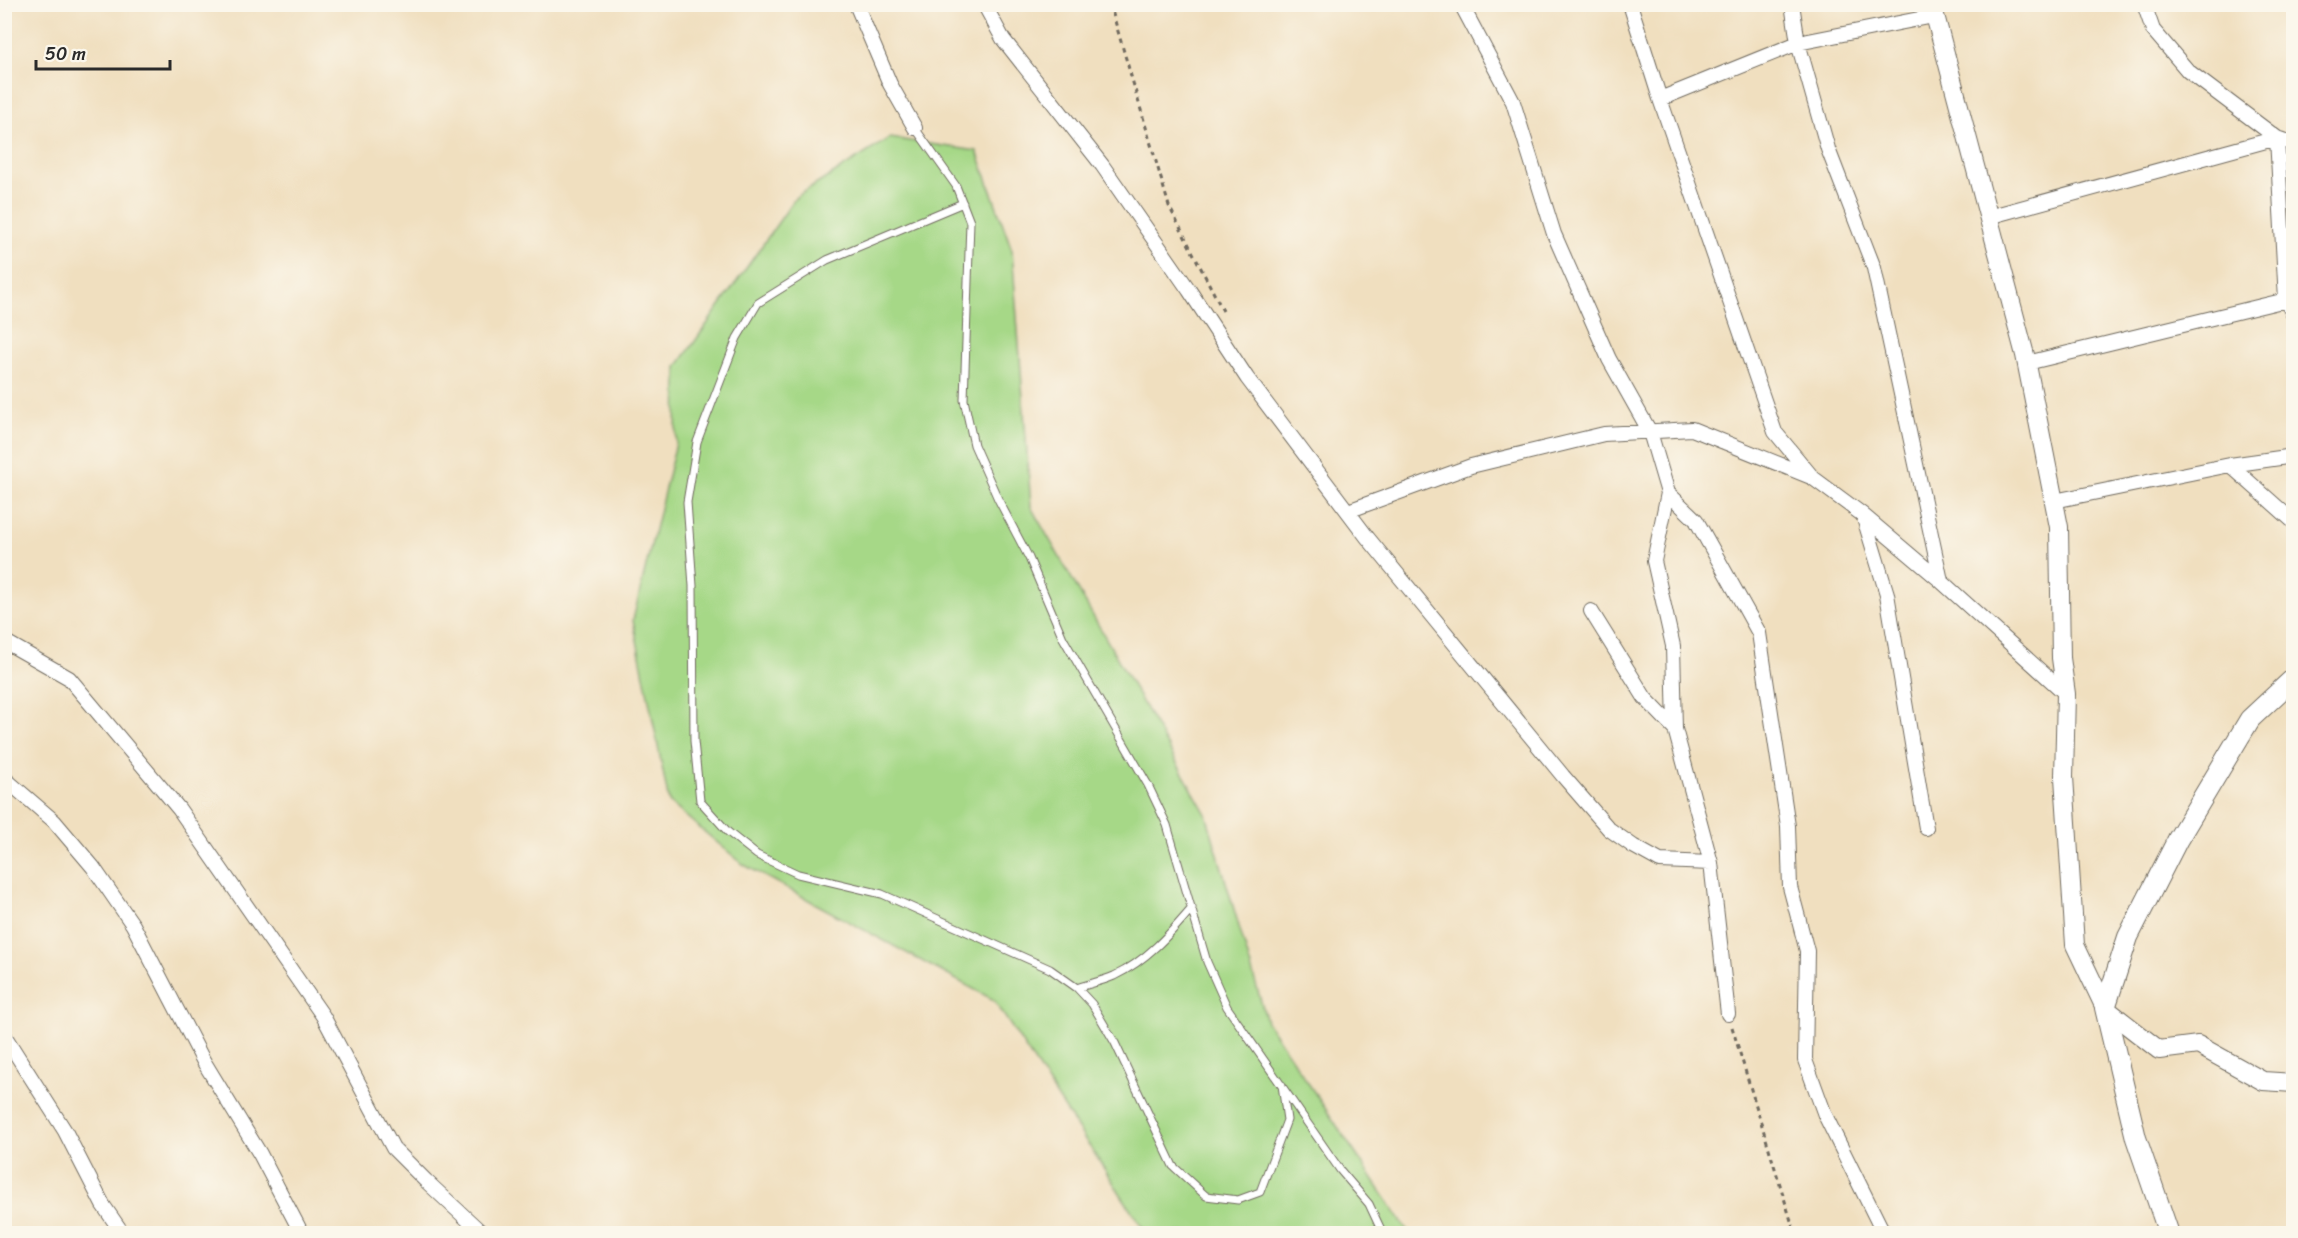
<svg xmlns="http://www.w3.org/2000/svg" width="2298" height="1238" font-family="Sriracha,sans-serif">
<rect width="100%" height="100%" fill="#fbf7ec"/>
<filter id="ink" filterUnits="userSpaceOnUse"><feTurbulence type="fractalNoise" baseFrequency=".0167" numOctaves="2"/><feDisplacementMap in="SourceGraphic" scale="12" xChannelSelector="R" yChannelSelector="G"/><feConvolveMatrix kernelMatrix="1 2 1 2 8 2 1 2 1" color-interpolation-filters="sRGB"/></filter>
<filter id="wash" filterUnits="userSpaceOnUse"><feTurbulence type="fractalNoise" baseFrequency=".008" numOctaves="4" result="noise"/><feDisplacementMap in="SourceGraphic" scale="24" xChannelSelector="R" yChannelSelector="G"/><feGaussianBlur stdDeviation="1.35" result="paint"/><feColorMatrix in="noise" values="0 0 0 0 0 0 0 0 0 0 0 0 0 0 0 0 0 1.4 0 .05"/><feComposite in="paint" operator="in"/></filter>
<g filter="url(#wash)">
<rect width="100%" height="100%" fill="#f0dfbf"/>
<path fill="#a6d887" stroke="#688259" stroke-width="1.5" d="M 890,138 L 977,151 L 1012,250 L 1031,507 L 1206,814 L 1267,1022 L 1409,1233 L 1146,1233 L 994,1000 L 744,865 L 669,802 L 633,620 L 676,443 L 677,367 L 796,197 Z"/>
</g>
<g filter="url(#ink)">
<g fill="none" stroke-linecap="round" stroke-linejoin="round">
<defs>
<path id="service" d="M 915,128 L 956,186 L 970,222 L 964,400 L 974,445 L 998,499 L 1029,558 L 1063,638 L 1148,785 L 1167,825 L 1207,962 L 1227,1007 L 1340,1170 L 1369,1204 L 1383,1234
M 963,203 L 827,260 L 758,303 L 737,338 L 697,442 L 687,502 L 693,586 L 694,741 L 700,801 L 728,832 L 757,855 L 798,874 L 882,894 L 1050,969 L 1077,988 L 1092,1004 L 1115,1043 L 1173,1166 L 1206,1196 L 1238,1200 L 1260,1192 L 1287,1120 L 1282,1085
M 1077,988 C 1089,984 1102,981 1114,976 C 1146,961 1169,935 1192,908"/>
<path id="minor" d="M 856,4 L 890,84 L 915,128
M 984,4 L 1003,39 L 1102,165 L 1189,290 L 1247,378 L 1367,537 L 1563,776 L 1609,829 L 1633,846 L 1660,861 L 1711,863
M 1461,4 L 1513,102 L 1554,234 L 1609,359 L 1650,432 L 1668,493 L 1654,561 L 1673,646 L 1675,729 L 1711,863 L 1728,1014
M 1630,4 L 1660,99
M 1792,4 L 1798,43 L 1828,149 L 1874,268 L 1941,581
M 2144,4 L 2153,30 L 2188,71 L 2277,138 L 2294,144
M 1934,16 L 1798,43 L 1660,99 L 1775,432 L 1813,478 L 1863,515 L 1941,581 L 2066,694
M 1988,217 L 2277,138 L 2286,300 L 2294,316
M 2027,363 L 2286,300
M 2230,465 L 2294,522
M 1668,493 L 1696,520 L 1759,633 L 1788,826 L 1790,887 L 1807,951 L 1805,1060 L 1825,1115 L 1884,1234
M 2054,501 L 2230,465 L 2294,456
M 1348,511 L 1471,466 L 1604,434 L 1692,429 L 1811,477
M 1863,515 L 1887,594 L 1926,828
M 1591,611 L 1645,698 L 1675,729
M 4,641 L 69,678 L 179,809 L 323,1016 L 393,1148 L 426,1181 L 483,1234
M 4,778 L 54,821 L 93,867 L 133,925 L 204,1062 L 260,1154 L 302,1234
M 4,1035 L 65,1131 L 103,1205 L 123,1234"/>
<path id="tertiary" d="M 1932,4 L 2025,355 L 2059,527 L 2061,658 L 2066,694 L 2064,777 L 2075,945 L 2105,1008 L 2159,1050 L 2198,1045 L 2263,1081 L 2294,1083"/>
<path id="secondary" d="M 2169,1234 L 2136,1138 L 2105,1008 L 2128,937 L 2178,839 L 2250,719 L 2294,678"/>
</defs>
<use href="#service" stroke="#706a5f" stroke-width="9"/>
<use href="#minor" stroke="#706a5f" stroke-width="16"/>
<use href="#tertiary" stroke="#706a5f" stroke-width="20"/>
<use href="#secondary" stroke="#706a5f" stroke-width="22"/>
<path stroke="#706a5f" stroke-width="3" stroke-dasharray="4.5 4.5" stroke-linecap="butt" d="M 1110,4 L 1169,206 L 1223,311
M 1732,1027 L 1795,1234"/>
<use href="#service" stroke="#fff" stroke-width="7"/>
<use href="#minor" stroke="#fff" stroke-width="14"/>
<use href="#tertiary" stroke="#fff" stroke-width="18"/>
<use href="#secondary" stroke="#fff" stroke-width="20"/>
</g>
</g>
<rect width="2298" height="1238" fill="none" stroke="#fbf7ec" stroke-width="24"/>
<path d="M36 60v9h134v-9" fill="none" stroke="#2b2b2b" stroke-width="3"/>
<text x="45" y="60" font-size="18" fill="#2b2b2b" stroke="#fbf7ec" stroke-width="4.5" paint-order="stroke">50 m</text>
</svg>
